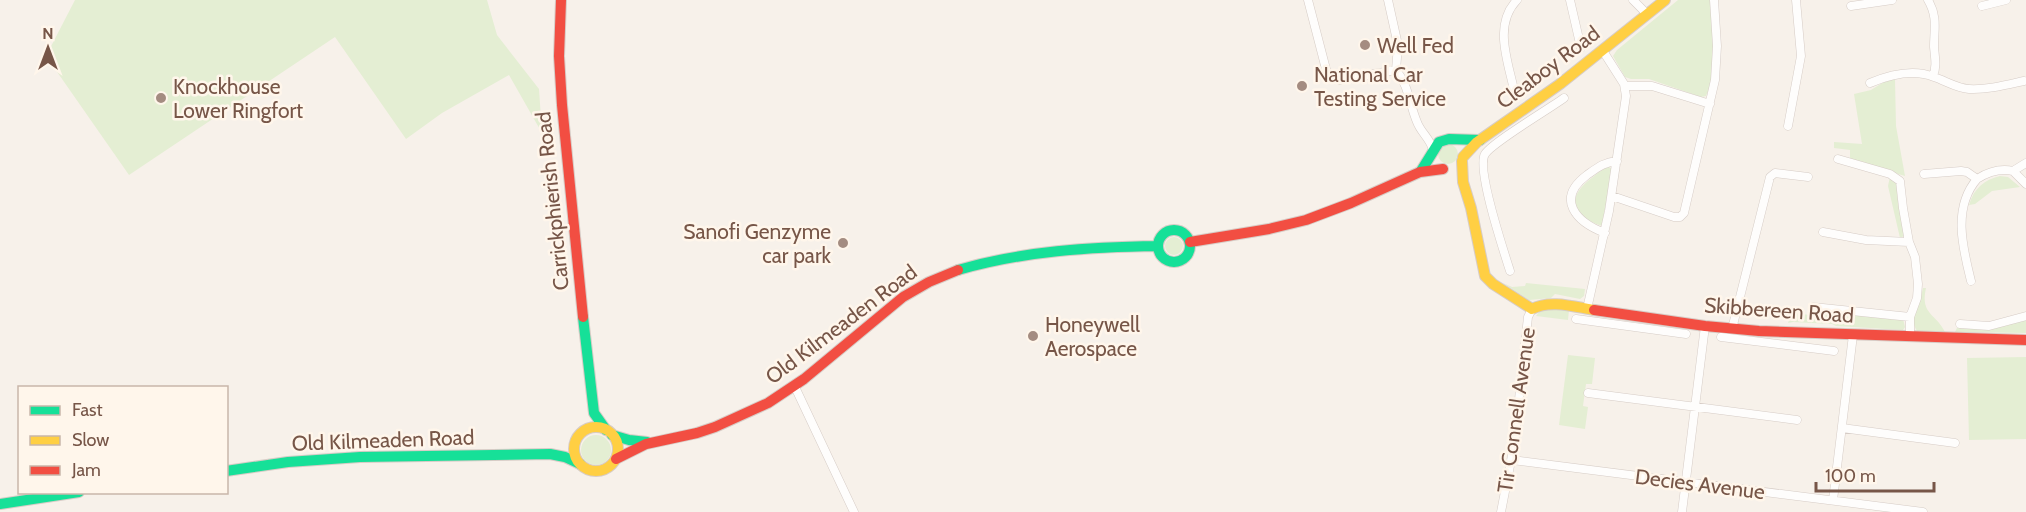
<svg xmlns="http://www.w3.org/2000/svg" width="2026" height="512" font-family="Cabin,sans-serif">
<rect width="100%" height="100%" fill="#f7f1ea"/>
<path fill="#e4eed3" d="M 75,0 L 487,0 L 497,35 L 539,89 L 542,133 L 509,75 L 442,113 L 406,139 L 335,37 L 129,175 L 46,56 Z
M 1678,0 L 1710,0 C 1714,30 1720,69 1706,96 L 1701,97 L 1649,79 L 1631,79 L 1625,77 L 1613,56 L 1617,50 Z
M 1895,79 L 1896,126 L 1905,176 L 1850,160 L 1850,150 L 1834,148 L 1834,142 L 1862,144 L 1854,94 L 1871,90 L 1887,80 Z
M1438 154a10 10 0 1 1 20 0a10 10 0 1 1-20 0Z
M 1609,167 L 1612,169 L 1602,226 C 1571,216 1565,197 1593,177 C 1598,173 1602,169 1609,167 Z
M 2000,176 L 2008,177 L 2020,187 L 1992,191 L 1975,204 L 1969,205 C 1974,188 1984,180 2000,176 Z
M 1890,177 L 1897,183 L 1898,200 L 1906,235 L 1900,238 L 1888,186 Z
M1165 246a9 9 0 1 1 18 0a9 9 0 1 1-18 0Z
M 1503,283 L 1512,287 L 1525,286 L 1526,283 L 1585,289 L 1584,296 L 1580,299 L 1555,294 L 1551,298 L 1529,300 Z
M 1923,288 L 1926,288 C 1920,315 1936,313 1945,332 L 1917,331 C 1908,318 1920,303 1923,288 Z
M 1542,308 L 1569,310 L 1568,320 L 1536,316 Z
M 1825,312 L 1903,319 L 1905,327 L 1903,330 L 1836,326 L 1832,324 L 1793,322 L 1788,323 L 1792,313 L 1819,316 Z
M 2026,319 L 2026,333 L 1955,332 L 1957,328 L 1988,329 Z
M 1568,355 L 1595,358 L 1592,384 L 1586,384 L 1583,406 L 1588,407 L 1585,429 L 1559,425 Z
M 2026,357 L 2026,439 L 1969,440 L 1967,358 Z
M581 450a15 15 0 1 1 30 0a15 15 0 1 1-30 0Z"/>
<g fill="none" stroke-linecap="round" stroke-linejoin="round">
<defs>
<path id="street" d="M 1308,0 L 1327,73 L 1332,78 L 1339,80 L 1396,70 C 1409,86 1409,103 1417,122 C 1421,133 1430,138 1433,150
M 1388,0 L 1398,45 L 1396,70
M 1570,0 L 1581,48
M 1633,0 L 1647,14
M 1928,0 C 1938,17 1934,29 1934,47 C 1935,58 1937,66 1933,76
M 1851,6 L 1892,0
M 1982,6 L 2006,0
M 1870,83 C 1889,75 1914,69 1934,77 C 1946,81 1956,88 1969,89 C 1987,90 2006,85 2024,81
M 1625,86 L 1652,86 L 1710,104
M 1514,90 C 1508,61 1493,25 1517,0
M 1788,126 L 1801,56 L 1796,0
M 1838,159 L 1890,174 L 1900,181 L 1903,208 L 1909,242 L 1915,257 L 1918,284 L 1917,298 L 1910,317 L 1910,337
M 2013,171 L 2026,184
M 1924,174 L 1961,171 L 1967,172 L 1977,179 C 1988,172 1999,168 2013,171 L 2026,163
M 1612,196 L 1674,217 L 1680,217 L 1684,213 L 1715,80 L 1717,46 L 1714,0
M 1823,232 L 1866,240 L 1909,242
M 1605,233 C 1576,222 1555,199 1587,175 C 1597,168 1604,162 1617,161
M 1510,271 C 1504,252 1476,168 1485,154 C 1493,142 1549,109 1564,98
M 1971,281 C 1963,249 1952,208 1977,179
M 1813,307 L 1910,317
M 1587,309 L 1609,211 L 1626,96 L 1624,84 L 1603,51
M 1576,319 L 1686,334
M 1960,324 L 1989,326 L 2026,316
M 1732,329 L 1770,177 L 1775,173 L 1808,177
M 1721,337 L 1834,351
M 795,387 L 854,512
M 1588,393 L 1797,420
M 1842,428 L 1955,443
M 1512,460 L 1923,512
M 1833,500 L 1853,335
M 1501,512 L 1514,445 L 1528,317 L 1532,309
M 1682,512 L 1705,326"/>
<path id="fast" d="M 1421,171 L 1439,142 L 1449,139 L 1480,140
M1158 246a16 16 0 1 1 32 0a16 16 0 1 1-32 0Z
M 958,270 C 1023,251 1090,247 1158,246
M 583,317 L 594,413 L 606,430
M 612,435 L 629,440 L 647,442
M 226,471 L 288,462 L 360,457 L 550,454 L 565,457 L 580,464
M 0,504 L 79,492"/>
<path id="slow" d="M 1463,157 L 1477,142 L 1560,84 L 1665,0
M 1462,161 L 1463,182 L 1471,208 L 1485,276 L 1493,284 L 1532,309 C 1550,299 1575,307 1594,310
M574 449a22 22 0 1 1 44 0a22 22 0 1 1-44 0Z"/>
<path id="jam" d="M 561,0 L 559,56 L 562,105 L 583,317
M 1190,242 L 1269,229 L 1306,220 L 1351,203 L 1420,172 L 1443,169
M 1594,310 L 1705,326 L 1759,331 L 2026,340
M 616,459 L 646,444 L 697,433 L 715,427 L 768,403 L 804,379 L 903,297 L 929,282 L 958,270"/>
</defs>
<use href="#street" stroke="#d6ccc6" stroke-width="9"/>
<use href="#fast" stroke="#d7ccc6" stroke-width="12"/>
<use href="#slow" stroke="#d7ccc6" stroke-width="12"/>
<use href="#jam" stroke="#d7ccc6" stroke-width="12"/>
<use href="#street" stroke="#fefdfc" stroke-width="8"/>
<use href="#fast" stroke="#16e098" stroke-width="10"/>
<use href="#slow" stroke="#ffcf43" stroke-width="10"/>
<use href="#jam" stroke="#f24e42" stroke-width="10"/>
</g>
<g fill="#a48c81" stroke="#fff6eb" stroke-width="2">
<circle cx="1365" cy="45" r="6"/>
<circle cx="1302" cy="86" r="6"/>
<circle cx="161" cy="98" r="6"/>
<circle cx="843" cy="243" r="6"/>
<circle cx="1033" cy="336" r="6"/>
</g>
<g text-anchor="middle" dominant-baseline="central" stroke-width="5" stroke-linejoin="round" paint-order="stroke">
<g font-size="21" fill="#775648" stroke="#fff6eb" text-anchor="start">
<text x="1377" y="45">Well Fed</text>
<text x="1314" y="74">National Car<tspan x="1314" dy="24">Testing Service</tspan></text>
<text x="173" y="86">Knockhouse<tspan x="173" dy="24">Lower Ringfort</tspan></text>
<text x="831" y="231" text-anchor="end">Sanofi Genzyme<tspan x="831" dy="24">car park</tspan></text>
<text x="1045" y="324">Honeywell<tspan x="1045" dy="24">Aerospace</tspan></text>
</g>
<g font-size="21" fill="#775648" stroke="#fff6eb">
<text transform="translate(1548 67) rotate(-37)">Cleaboy Road</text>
<text transform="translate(552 201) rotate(-96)">Carrickphierish Road</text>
<text transform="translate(1779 310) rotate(4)">Skibbereen Road</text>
<text transform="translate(841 324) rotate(-37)">Old Kilmeaden Road</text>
<text transform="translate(1516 410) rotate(-82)">Tir Connell Avenue</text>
<text transform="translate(383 440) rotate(-2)">Old Kilmeaden Road</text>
<text transform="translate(1700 484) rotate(7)">Decies Avenue</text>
</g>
</g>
<rect x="18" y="386" width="210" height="108" fill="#fff6eb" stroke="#c9b6aa" stroke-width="1.5"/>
<rect x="30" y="406" width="30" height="9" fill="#16e098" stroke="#c9b6aa" stroke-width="1.5"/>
<text x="72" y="416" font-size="18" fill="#775648">Fast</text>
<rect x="30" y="436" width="30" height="9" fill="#ffcf43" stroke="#c9b6aa" stroke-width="1.5"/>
<text x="72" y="446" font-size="18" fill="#775648">Slow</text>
<rect x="30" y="466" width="30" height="9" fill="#f24e42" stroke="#c9b6aa" stroke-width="1.5"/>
<text x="72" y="476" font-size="18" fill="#775648">Jam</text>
<g transform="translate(48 48)" stroke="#fff6eb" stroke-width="4.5" paint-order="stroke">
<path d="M0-4.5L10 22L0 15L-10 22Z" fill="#775648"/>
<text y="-9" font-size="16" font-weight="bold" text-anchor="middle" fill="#775648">N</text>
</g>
<path d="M1816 482v9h118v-9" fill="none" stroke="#775648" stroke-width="3"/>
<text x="1825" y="482" font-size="18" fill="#775648" stroke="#fff6eb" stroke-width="4.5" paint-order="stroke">100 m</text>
</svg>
